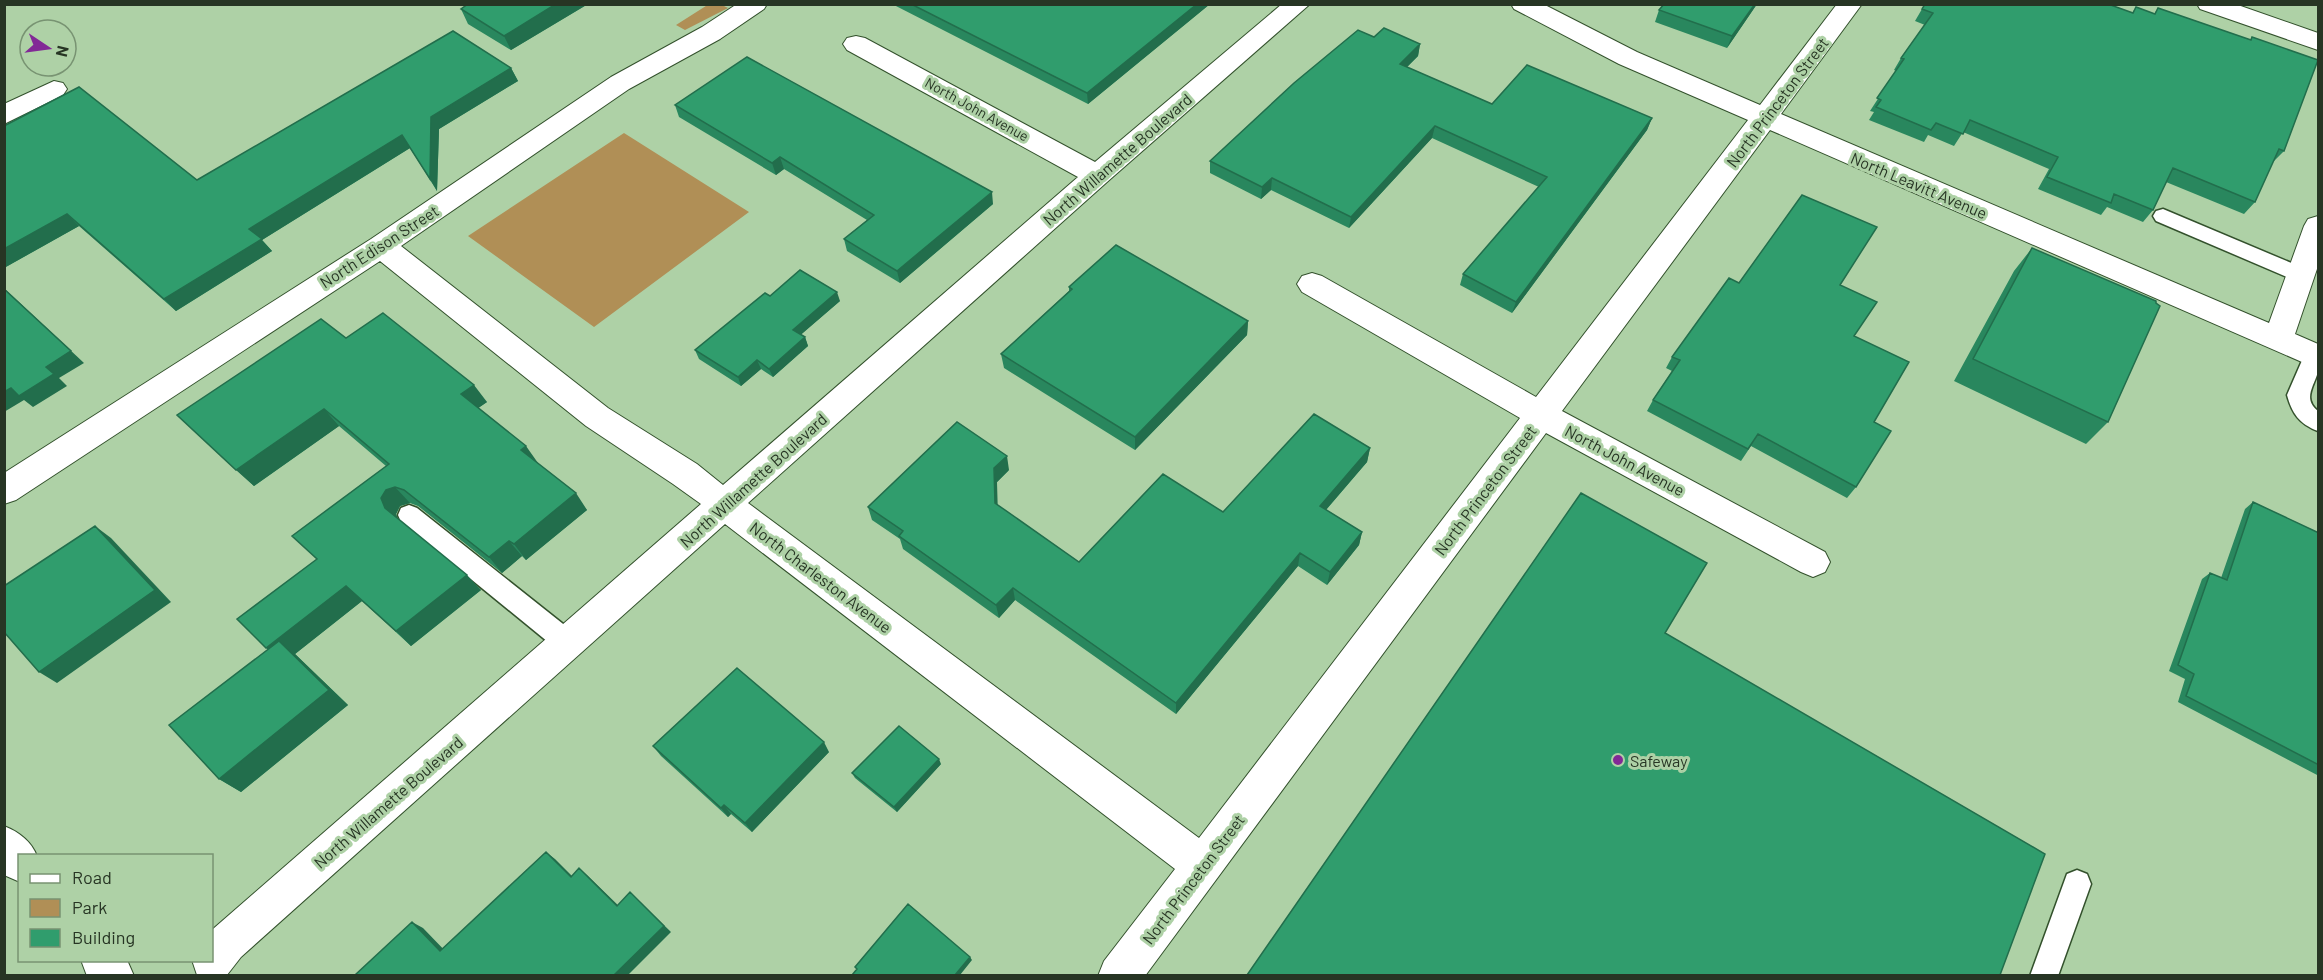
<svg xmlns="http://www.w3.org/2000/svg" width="2323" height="980" font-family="Barlow,sans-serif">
<rect width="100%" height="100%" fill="#aed1a6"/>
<path fill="#b08f56" d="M 709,4 L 722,5 L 728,8 L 685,30 L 676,25 Z
M 624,133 L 749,212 L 594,327 L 468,236 Z"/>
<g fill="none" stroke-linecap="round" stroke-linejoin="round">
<defs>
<path id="lane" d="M 2163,209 L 2308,270 L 2311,275 L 2308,280 L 2301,282 L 2294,280 L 2156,221 L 2153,216 L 2156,211 Z
M 2314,347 L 2318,348 C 2318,356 2320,365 2318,372 C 2313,388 2303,399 2318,411 L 2318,431 C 2299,424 2292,413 2287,395 L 2307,349 Z
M 409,505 L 417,508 L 577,635 L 580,643 L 577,651 L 568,654 L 559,651 L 401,522 L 398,515 L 401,508 Z
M 2077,870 L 2087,874 L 2091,884 L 2058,976 L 2030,976 L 2067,874 Z"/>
<path id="street" d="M 737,4 L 767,4 L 764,9 L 720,39 L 629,89 L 401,246 L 608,408 L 697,464 L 723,485 L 1078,177 L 847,50 L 843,44 L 847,38 L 856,36 L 865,38 L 1095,162 L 1282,4 L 1310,4 L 1107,182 L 748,503 L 1199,838 L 1520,418 L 1302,292 L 1297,284 L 1302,276 L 1312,273 L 1322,276 L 1536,397 L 1748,120 L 1619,64 L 1514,9 L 1511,4 L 1543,4 L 1637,52 L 1760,105 L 1837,4 L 1862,4 L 1781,114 L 2269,323 L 2304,226 L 2308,219 L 2318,216 L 2318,266 L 2295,334 L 2318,344 L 2318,369 L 1770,130 L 1562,411 L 1825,552 L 1830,562 L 1825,572 L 1813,577 L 1801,572 L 1546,433 L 1145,976 L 1098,976 L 1104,961 L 1175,869 L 725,524 L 241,957 L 227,975 L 197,975 L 192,960 L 212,960 L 213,929 L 701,504 L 673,484 L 586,426 L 380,261 L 16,500 L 4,504 L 4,473 L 371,239 L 611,77 L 702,27 Z
M 2197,4 L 2235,4 L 2318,33 L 2318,50 L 2200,9 Z
M 54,81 L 63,83 L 67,89 L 63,95 L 4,124 L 4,104 Z
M 4,826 C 19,832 31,841 37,856 L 20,856 L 20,882 L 4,875 Z
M 81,960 L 127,960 L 134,976 L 87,976 Z"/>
</defs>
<use href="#lane" stroke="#33512c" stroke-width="3"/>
<use href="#street" stroke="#33512c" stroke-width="2"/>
<use href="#lane" fill="#fff" fill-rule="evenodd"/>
<use href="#street" fill="#fff" fill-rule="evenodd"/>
</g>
<path fill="#29875e" d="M 468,4 L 588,4 L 511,50 L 468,24 L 461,9 Z
M 892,4 L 1210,4 L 1088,104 Z
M 1664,4 L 1757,4 L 1727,48 L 1655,22 L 1659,10 Z
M 2136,7 L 2154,14 L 2158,8 L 2250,40 L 2252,37 L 2284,151 L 2272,163 L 2255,202 L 2244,214 L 2166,182 L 2153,210 L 2143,222 L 2107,207 L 2101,215 L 2038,189 L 2049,169 L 1963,132 L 1954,146 L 1928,135 L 1924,142 L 1869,120 L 1874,112 L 1870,111 L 1896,71 L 1894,70 L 1901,58 L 1925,25 L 1915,21 L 1922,9 L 2132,13 Z
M 1374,37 L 1420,44 L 1418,56 L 1407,67 L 1492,104 L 1652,118 L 1647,130 L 1512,313 L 1460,285 L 1463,274 L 1539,187 L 1432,138 L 1349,228 L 1271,190 L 1261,199 L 1210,173 L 1210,161 Z
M 511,68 L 518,81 L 439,129 L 437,191 L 410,148 L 262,240 L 272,251 L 176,311 L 79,226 L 4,268 L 4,126 L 197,180 Z
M 675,105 L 993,204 L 900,283 L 847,251 L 844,239 L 867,220 L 784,169 L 776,175 L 679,117 Z
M 2032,248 L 2108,422 L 2086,444 L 1954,381 L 2014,271 Z
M 1739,283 L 1840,285 L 1854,336 L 1874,422 L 1856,487 L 1847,498 L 1751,446 L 1741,461 L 1647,411 L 1653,400 L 1672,371 L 1666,368 L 1672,357 Z
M 1069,287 L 1248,321 L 1247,335 L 1135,450 L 1004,368 L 1001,354 L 1069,291 Z
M 770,296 L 840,301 L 800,335 L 805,337 L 808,346 L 773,377 L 761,369 L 741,386 L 699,359 L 695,350 Z
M 346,338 L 487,402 L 478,408 L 587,510 L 526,560 L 522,556 L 502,573 L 418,506 L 410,503 L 400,506 L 396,514 L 397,518 L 481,590 L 411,646 L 362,601 L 295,654 L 348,705 L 241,792 L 219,779 L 317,559 L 386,466 L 339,426 L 254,486 L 177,415 Z
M 1370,448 L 1367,462 L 1326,510 L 1362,532 L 1359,545 L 1327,585 L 1298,566 L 1176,714 L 1015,600 L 999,618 L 903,549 L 900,539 L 872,520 L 868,507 L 1009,470 L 997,482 L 997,505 L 1079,562 L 1223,512 Z
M 2253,502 L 2319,533 L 2319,776 L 2178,702 L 2185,679 L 2169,671 L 2202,579 L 2210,573 L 2221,578 L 2245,509 Z
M 653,746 L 829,752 L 752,832 L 731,814 L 728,817 L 661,756 Z
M 941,764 L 897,812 L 855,778 L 852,773 Z"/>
<path fill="#226e4c" d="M 556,4 L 588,4 L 511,50 L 504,36 Z
M 1197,4 L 1210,4 L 1088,104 L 1087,93 Z
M 1755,4 L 1757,4 L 1727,48 L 1732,36 Z
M 1420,44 L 1418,56 L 1398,76 L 1400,64 Z
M 511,68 L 518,81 L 439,129 L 437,191 L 430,179 L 431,117 Z
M 1652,118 L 1647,130 L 1512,313 L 1516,302 Z
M 1435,126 L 1432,138 L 1349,228 L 1351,217 Z
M 402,135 L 410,148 L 262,240 L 272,251 L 176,311 L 164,299 L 249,229 Z
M 780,157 L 784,169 L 776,175 L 772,163 Z
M 1272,178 L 1271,190 L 1261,199 L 1262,187 Z
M 992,192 L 993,204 L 900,283 L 897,271 Z
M 67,214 L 79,226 L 4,268 L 4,249 Z
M 4,288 L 84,363 L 59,378 L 67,386 L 33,407 L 24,400 L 4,412 L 4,392 L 46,367 Z
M 837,292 L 840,301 L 796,339 L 793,330 Z
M 1248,321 L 1247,335 L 1135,450 L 1135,437 Z
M 805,337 L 808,346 L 773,377 L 769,369 Z
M 757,360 L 761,369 L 741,386 L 738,377 Z
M 474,385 L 487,402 L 474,411 L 461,394 Z
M 324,409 L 339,426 L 254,486 L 236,470 Z
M 526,446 L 538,463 L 521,450 Z
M 1370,448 L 1367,462 L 1318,519 L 1320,506 Z
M 1007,456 L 1009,470 L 997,482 L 998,517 L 995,503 L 994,468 Z
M 395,487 L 410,503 L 400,506 L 396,514 L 400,524 L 385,508 L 381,498 L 386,490 Z
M 576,493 L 587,510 L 526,560 L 514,544 Z
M 95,526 L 111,538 L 171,602 L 57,683 L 39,672 Z
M 1362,532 L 1359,545 L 1327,585 L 1330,572 Z
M 509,541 L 522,556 L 502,573 L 489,557 Z
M 1300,553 L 1298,566 L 1176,714 L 1176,703 Z
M 467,575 L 481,590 L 411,646 L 396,631 Z
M 346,586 L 362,601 L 295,654 L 348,705 L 241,792 L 219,779 L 284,663 L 266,648 Z
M 1013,588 L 1015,600 L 999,618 L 996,605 Z
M 824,742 L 829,752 L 752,832 L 745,823 Z
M 939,759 L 941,764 L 897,812 L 894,807 Z
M 724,805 L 731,814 L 728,817 L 721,808 Z
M 546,852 L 555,859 L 579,883 L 571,877 Z
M 579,868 L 587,875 L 625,912 L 617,906 Z
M 630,892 L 671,932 L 628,975 L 614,975 Z
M 412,922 L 423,928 L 451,957 L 440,951 Z
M 970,957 L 972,960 L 960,975 L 955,975 Z"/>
<path fill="#309d6d" stroke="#226e4c" stroke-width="1.5" d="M 468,4 L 556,4 L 504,36 L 461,9 Z
M 911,4 L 1197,4 L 1087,93 Z
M 1664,4 L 1755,4 L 1732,36 L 1659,10 Z
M 1925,4 L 2108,4 L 2133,13 L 2136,7 L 2155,14 L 2158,8 L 2251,40 L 2252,37 L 2318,60 L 2284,151 L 2279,149 L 2255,202 L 2173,168 L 2153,210 L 2114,194 L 2111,203 L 2047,177 L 2058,157 L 1970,120 L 1963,134 L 1936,123 L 1931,130 L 1876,107 L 1881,100 L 1877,98 L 1904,59 L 1901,58 L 1933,13 L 1922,9 Z
M 1384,28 L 1420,44 L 1400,64 L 1492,104 L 1527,65 L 1652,118 L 1516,302 L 1463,274 L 1547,177 L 1435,126 L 1351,217 L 1272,178 L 1262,187 L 1210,161 L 1294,83 L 1358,30 L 1374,37 Z
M 453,31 L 511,68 L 431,117 L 430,179 L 402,135 L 249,229 L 262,239 L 164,299 L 67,214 L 4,249 L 4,126 L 79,87 L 197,180 Z
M 747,57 L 992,192 L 897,271 L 844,239 L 874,215 L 780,157 L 772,163 L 675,105 Z
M 1802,195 L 1877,227 L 1840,285 L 1877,302 L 1854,336 L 1909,362 L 1874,422 L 1891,431 L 1856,487 L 1758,434 L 1748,449 L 1653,400 L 1680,360 L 1672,357 L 1695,325 L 1729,278 L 1739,283 Z
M 1116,245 L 1248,321 L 1135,437 L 1001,354 L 1072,289 L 1069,287 Z
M 2032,248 L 2156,301 L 2156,303 L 2160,306 L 2108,422 L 1973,359 Z
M 800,270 L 837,292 L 793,330 L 805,337 L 769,369 L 757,360 L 738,377 L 695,350 L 765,293 L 770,296 Z
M 4,289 L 71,351 L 46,367 L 54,374 L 19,396 L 11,388 L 4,392 Z
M 383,313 L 474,385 L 461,394 L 526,446 L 521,450 L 576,493 L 514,544 L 509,541 L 489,557 L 404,490 L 395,487 L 386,490 L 381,498 L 385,508 L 467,575 L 396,631 L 346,586 L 266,648 L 237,619 L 317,559 L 292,536 L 389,464 L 324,409 L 236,470 L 177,415 L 321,319 L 346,338 Z
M 1314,414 L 1370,448 L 1320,506 L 1362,532 L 1330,572 L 1300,553 L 1176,703 L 1013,588 L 996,605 L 899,536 L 903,531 L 868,507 L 957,422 L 1007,456 L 994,468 L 995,503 L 1079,562 L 1163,474 L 1223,512 Z
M 1581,493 L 1707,563 L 1665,633 L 2045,854 L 2000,975 L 1247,975 Z
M 2253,502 L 2319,533 L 2319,765 L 2186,696 L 2194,674 L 2178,665 L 2210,573 L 2227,580 Z
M 95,526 L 155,590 L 39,672 L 4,632 L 4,586 Z
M 279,641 L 329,690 L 219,779 L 169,725 Z
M 737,668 L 824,742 L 745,823 L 724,805 L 721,808 L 653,746 Z
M 899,726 L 939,759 L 894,807 L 852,773 Z
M 546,852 L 571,877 L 579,868 L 617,906 L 630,892 L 664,926 L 614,975 L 355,975 L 412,922 L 440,951 Z
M 908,904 L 970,957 L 955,975 L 852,975 L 857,969 L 855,967 Z"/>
<circle fill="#822996" stroke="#aed1a6" stroke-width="2" cx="1618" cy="760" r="6"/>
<g text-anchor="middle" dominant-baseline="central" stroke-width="6" stroke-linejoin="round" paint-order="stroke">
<g font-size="14" fill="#273524" stroke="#aed1a6">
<text transform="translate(977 109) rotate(29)">North John Avenue</text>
</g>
<g font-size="16" fill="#273524" stroke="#aed1a6">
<text transform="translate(1777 102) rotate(-53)">North Princeton Street</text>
<text transform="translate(1117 159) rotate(-41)">North Willamette Boulevard</text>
<text transform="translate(1919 185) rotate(23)">North Leavitt Avenue</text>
<text transform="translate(379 246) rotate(-33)">North Edison Street</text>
<text transform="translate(1625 460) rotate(28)">North John Avenue</text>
<text transform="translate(753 480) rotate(-42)">North Willamette Boulevard</text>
<text transform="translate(1485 490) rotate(-53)">North Princeton Street</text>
<text transform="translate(821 577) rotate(37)">North Charleston Avenue</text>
<text transform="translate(388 802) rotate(-41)">North Willamette Boulevard</text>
<text transform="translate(1193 879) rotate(-53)">North Princeton Street</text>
</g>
<g font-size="16" fill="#273524" stroke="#aed1a6" text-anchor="start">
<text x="1630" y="760">Safeway</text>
</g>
</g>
<rect width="2323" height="980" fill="none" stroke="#273524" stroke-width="12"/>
<rect x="18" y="854" width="195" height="108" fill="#aed1a6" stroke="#789372" stroke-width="1.5"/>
<rect x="30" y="874" width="30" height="9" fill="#ffffff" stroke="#789372" stroke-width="1.5"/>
<text x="72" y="884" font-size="18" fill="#273524">Road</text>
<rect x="30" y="899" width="30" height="18" fill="#b08f56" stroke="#789372" stroke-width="1.5"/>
<text x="72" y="914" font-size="18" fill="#273524">Park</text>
<rect x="30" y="929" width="30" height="18" fill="#309d6d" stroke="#789372" stroke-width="1.5"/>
<text x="72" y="944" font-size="18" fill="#273524">Building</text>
<g transform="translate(48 48) rotate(103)"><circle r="28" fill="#aed1a6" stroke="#789372" stroke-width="1.5"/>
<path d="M0-4.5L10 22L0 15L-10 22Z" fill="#822996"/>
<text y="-9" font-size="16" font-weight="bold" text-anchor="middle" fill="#273524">N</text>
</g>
</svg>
